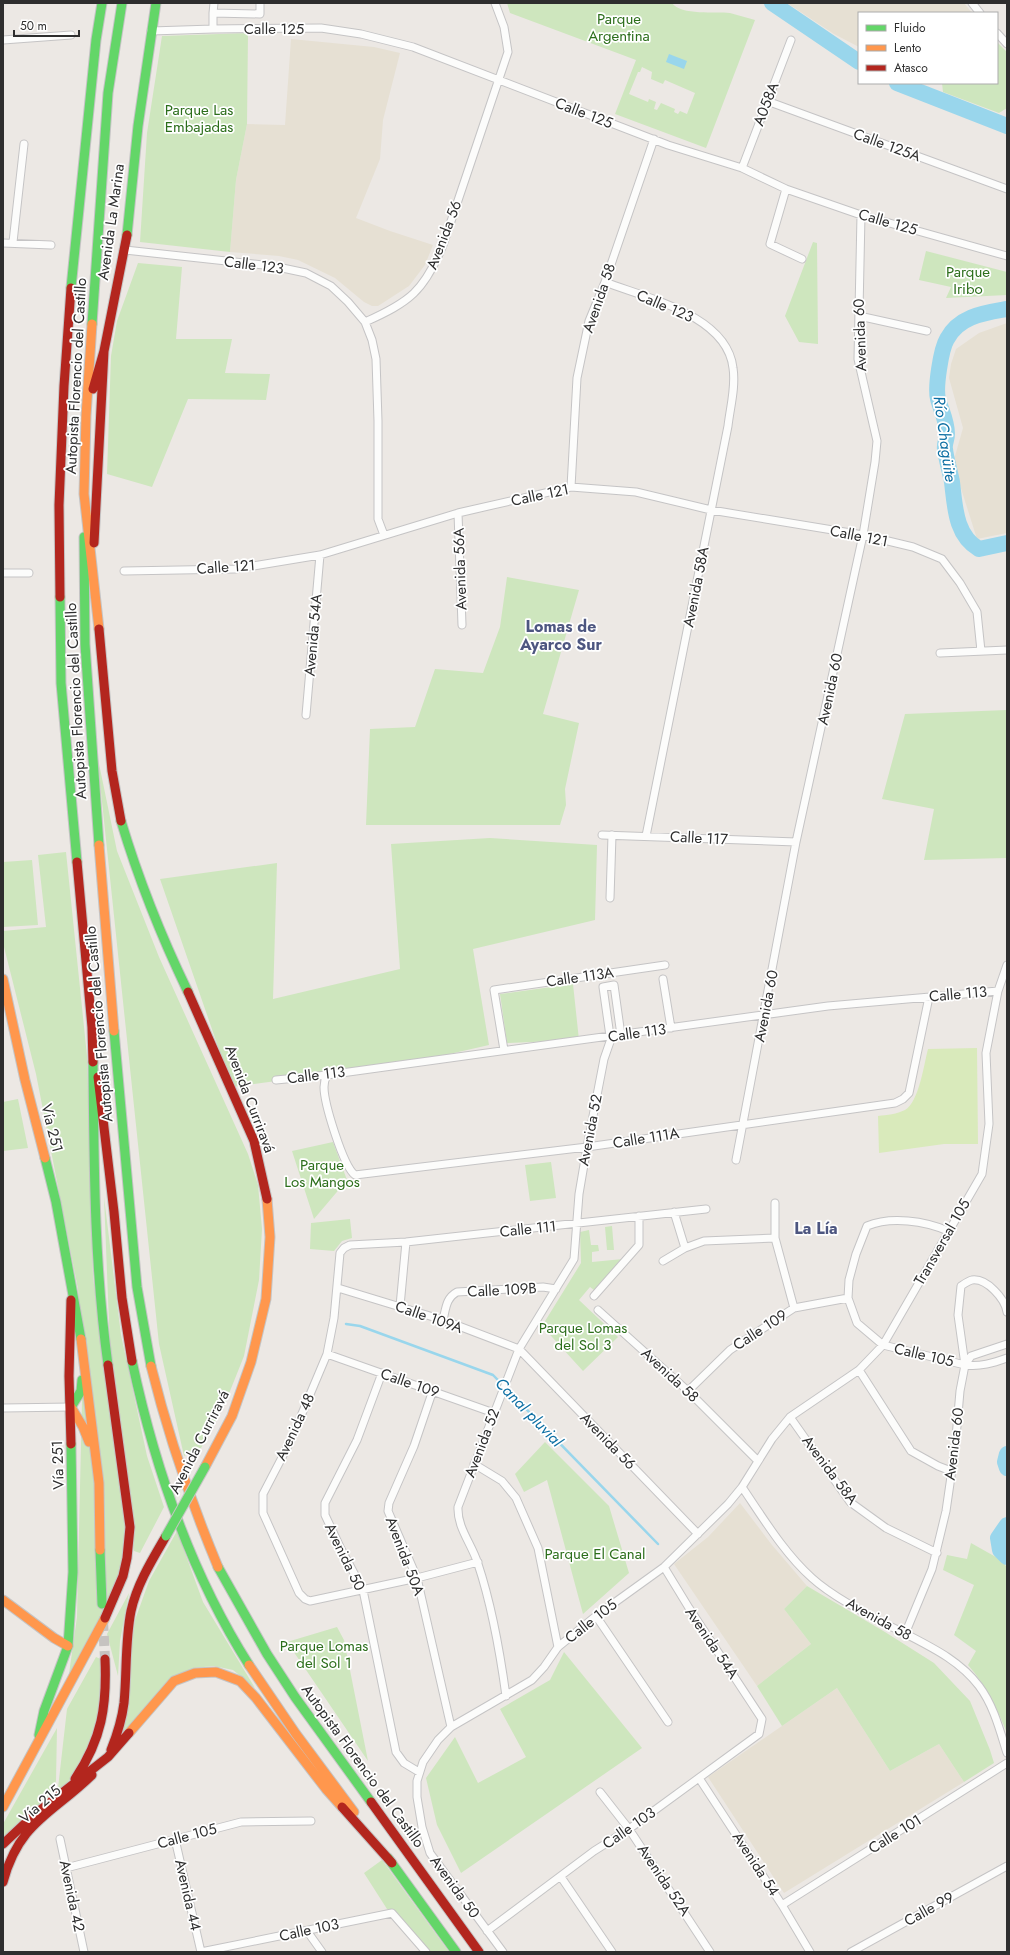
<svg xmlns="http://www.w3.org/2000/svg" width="1010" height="1955" font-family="Jost,sans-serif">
<rect width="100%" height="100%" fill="#ece8e4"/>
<path fill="#e6e0d3" d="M 787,3 L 964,3 L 972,13 L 859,13 L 859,47 L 834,34 Z
M 291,39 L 374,47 L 400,53 L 383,120 L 380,159 L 356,218 L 390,231 L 433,245 L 425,265 L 409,286 L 378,306 L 372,306 L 364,302 L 335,278 L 298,260 L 279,256 L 230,252 L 236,180 L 247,124 L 285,125 Z
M 1007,323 L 1007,533 L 977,539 L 953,463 L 963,428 L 949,378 L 951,364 L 956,349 L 979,333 Z
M 740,1503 L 772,1545 L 807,1586 L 784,1609 L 811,1644 L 757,1686 L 674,1564 L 708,1537 Z
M 837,1688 L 890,1771 L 939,1744 L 964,1782 L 784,1893 L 708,1777 Z"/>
<path fill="#cee6be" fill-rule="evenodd" d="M 507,3 L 672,3 C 681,16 716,11 730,13 C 738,15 747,18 755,20 L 706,148 L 615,114 L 636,60 L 510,13 ZM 642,67 L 652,72 L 651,79 L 663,84 L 665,80 L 695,93 L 687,114 L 680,111 L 678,114 L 674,112 L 675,109 L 661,103 L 657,110 L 654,109 L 656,102 L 649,99 L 648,102 L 629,94 L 638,72 L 640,72 Z
M 248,33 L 247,124 L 236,180 L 230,252 L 140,242 L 147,133 L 162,36 Z
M 997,42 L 1007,52 L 1007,108 L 999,113 L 943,92 L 942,83 L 997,83 Z
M 813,242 L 817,243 L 818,344 L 799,342 L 785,316 Z
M 926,251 L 1007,272 L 1007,295 L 946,298 L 951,287 L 919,280 Z
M 138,263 L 182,267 L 176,339 L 232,339 L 225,373 L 270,374 L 266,400 L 188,399 L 152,487 L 107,474 L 111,356 L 117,321 Z
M 507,577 L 579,590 L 543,714 L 579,723 L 565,789 L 566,805 L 560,825 L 366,825 L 370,729 L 415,727 L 435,669 L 483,673 L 500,627 Z
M 1007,710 L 1007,858 L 924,860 L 934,809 L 882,799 L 905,714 Z
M 97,754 L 117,851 L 159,957 L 248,1154 L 258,1185 L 262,1229 L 259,1280 L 244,1356 L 226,1401 L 201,1448 L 184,1456 L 159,1344 Z
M 490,838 L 597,845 L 595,920 L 473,949 L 489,1045 L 410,1063 L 232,1087 L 160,879 L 277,863 L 273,999 L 400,969 L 391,844 Z
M 66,852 L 87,1056 L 93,1277 L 125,1519 L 125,1552 L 119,1579 L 68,1681 L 77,1617 L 83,1358 L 78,1289 L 36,1074 L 3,943 L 3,931 L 46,927 L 38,855 Z
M 32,860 L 38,925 L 3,927 L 3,862 Z
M 573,984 L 579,1040 L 507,1043 L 500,994 Z
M 18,1099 L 28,1148 L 3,1151 L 3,1102 Z
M 333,1142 L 347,1180 L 314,1219 L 292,1151 Z
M 551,1162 L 556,1198 L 530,1201 L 525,1165 Z
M 104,1197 L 121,1335 L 147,1456 L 164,1507 L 140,1553 L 134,1551 L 110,1347 Z
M 350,1219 L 352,1238 L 342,1241 L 334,1251 L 310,1249 L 311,1223 Z
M 612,1226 L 614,1250 L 607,1250 L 605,1227 Z
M 589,1230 L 591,1245 L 598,1245 L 599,1251 L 592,1252 L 592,1262 L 623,1259 L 594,1290 L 590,1287 L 579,1300 L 618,1337 L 583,1371 L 542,1326 L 581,1263 L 580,1232 Z
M 545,1442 L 609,1506 L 629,1573 L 583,1614 L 547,1480 L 524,1492 L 515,1474 Z
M 177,1531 L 203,1602 L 255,1688 L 233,1670 L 214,1666 L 193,1668 L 119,1743 L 135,1620 L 149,1581 Z
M 971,1543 L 1003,1561 L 1007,1568 L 1007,1733 C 997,1709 986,1685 968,1665 L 976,1651 L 954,1635 L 974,1585 L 943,1570 L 947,1555 L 967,1559 Z
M 807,1586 L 885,1632 L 934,1663 L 970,1701 L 990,1750 L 994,1763 L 964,1782 L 939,1744 L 890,1771 L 837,1688 L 782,1726 L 757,1686 L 811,1644 L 784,1609 Z
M 129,1593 L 120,1641 L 118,1676 L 107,1634 Z
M 337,1627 L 344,1640 L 368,1761 L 287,1642 Z
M 564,1652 L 642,1748 L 461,1873 L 437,1825 L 426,1778 L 455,1737 L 478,1783 L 526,1757 L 500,1709 L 550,1680 Z
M 96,1657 L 103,1660 L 104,1697 L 87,1758 L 63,1788 L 58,1788 L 67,1709 Z
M 57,1728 L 56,1781 C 48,1806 21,1823 3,1839 L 3,1824 Z
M 382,1860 L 449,1952 L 431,1952 L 397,1913 L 387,1909 L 364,1873 Z"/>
<path fill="#d9eabb" d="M 977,1048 L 978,1144 L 944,1144 L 879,1153 L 878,1116 C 887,1115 897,1114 905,1110 C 919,1102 924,1064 928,1049 Z"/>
<path fill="#99d6ec" d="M 669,54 L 687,61 L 684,69 L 666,62 Z"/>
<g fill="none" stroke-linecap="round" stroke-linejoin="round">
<path stroke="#99d6ec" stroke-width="2.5" d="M 346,1324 L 360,1326 L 493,1375 L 658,1544"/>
<path stroke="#99d6ec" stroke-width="16" d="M 772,3 L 859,62
M 897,83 L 1007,126
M 1007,309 C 984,313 959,316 947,339 C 941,349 935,388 938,399 C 941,410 947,421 947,434 C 947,439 944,444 945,449 C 946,459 950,471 952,482 C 955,506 955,535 979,549 L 1007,543
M 1007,1454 L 1005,1462 L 1007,1468
M 1007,1525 L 998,1538 L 1000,1550 L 1007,1557"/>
<path stroke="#c6c3c0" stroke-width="10" stroke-dasharray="10 5" stroke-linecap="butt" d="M 103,1621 L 105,1659"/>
<defs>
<path id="street" d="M 214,3 L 213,13 L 260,14 L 260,3
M 972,3 L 980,13
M 213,29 L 213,13
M 151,31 L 213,29 L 321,28 L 361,34 L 413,47 L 668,145 L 742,168 L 786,189 L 861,215 L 1007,256
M 997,33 L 1007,44
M 3,40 L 71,35
M 767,101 L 1007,189
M 742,168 L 791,40
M 786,189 L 770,244 L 802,259
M 13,242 L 24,144
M 3,243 L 51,245
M 125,250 L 273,266 L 306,273 L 331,286 L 348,302 L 365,322 L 372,340 L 376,359 L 378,421 L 378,519 L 384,535
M 605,282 C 646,298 727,315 733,368 C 736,387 730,408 728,426 L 646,836
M 859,316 L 927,331
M 365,322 C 410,302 424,291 443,245 L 508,52 L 504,27 L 495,3
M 571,487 L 577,378 L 589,321 L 605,282 L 654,139
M 458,513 L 462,625
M 124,571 L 235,569 L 320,555 L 458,513 L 571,487 L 636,492 L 711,510 L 863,535 L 913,547 L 942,559 L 960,583 L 977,612 L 981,651
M 3,573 L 29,573
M 940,653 L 1007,650
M 306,715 L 320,555
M 602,835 L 796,842
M 610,898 L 612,835
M 663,979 L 671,1028
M 610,1036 L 603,987 L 614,985 L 621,1035
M 504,1050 L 494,990 L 665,965
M 327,1075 C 325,1079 324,1083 324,1087 C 324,1103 343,1166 355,1175 L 587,1147 L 895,1103 L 903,1099 L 909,1093 L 929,997
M 276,1080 L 327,1075 L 828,1006 L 998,991
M 736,1160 L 796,842 L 863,535 L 875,462 L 877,441 L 858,359 L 861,215
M 775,1203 L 775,1238 L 794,1308
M 674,1212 L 685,1248
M 948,1231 C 925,1221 891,1216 867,1226 L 856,1254 L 849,1280 L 848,1298 L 857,1323 L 883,1345 L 965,1365 C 980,1367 993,1363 1007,1358
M 663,1261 L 685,1248 L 704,1241 L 775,1238
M 338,1288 L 443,1320 L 519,1349 L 698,1534
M 594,1296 L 639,1245 L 639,1216
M 400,1306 L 406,1242
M 598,1310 L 688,1391 L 757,1460
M 443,1320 C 446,1308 446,1298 457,1292 L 543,1287 L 556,1289
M 327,1354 L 494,1413
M 965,1365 L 971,1356 L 1007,1344
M 859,1370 L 911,1451 L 938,1466 L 951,1471
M 382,1373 L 357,1440 L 325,1503 L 325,1515 L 341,1549 L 363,1590 L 396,1752 L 404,1763 L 419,1772
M 433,1390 L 414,1446 L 389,1503 L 388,1511 L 417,1578 L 451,1727
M 688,1391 L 730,1350 L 794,1308 L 848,1298
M 3,1408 L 71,1407
M 790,1417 L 850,1502 L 886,1528 L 937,1553
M 474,1464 L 502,1481 L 516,1498 L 538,1548 L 558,1647
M 742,1487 C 763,1518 784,1553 812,1578 C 835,1599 877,1620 906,1634 C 933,1648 960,1661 979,1686 C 994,1706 1000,1731 1007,1753
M 478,1562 L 417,1578 L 310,1601 L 305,1599 L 299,1593 L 263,1513 L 263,1494 L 290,1442 L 327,1354 L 334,1318 L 340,1253 L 344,1248 L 350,1245 L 406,1242 L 706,1209
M 596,1616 L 668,1722
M 905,1634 L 932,1569 L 946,1511 L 955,1449 L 960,1391 L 965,1365 L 958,1315 L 961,1286 C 964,1284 968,1281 972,1280 C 987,1278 1005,1299 1007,1312
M 506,1696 C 500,1652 492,1606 478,1564 C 472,1544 457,1528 458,1507 L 519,1349 L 574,1259 L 579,1194 L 587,1147 L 604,1059 L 612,1036
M 699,1778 L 782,1905 L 810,1952
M 600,1792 L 629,1829 L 710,1952
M 60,1839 L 84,1952
M 175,1839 L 201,1952
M 66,1868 L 241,1822 L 311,1821
M 561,1877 L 612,1952
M 782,1905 L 1007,1763
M 307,1931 L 322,1952
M 487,1931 L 594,1851 L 629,1829 L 759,1734 L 762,1719 L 689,1608 L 664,1567
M 201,1952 L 392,1913 L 426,1952
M 503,1952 L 430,1853 L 422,1827 L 417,1797 L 417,1781 L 423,1762 L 438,1740 L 451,1727 L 532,1680 L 544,1667 L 558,1647 L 596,1616 L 664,1567 L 728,1504 L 742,1487 L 772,1439 L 790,1417 L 859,1370 L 883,1345 L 982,1174 L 989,1124 L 986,1053 L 998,991 L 1007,965
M 851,1952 L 1007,1866"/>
<path id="fast" d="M 127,235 L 138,126 L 156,3
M 71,288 L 96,40 L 102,3
M 92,324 L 108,93 L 122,3
M 84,537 L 85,644 L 99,845
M 60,597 L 61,683 L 77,862
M 121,821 C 139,881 161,936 188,992
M 114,1031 L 137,1287 L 151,1366
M 93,1062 C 94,1163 94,1264 108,1365
M 45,1158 L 56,1202 L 81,1339
M 132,1361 C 155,1469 190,1572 249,1665
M 71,1407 L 81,1391 L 82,1380
M 100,1550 L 102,1604
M 218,1567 L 267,1654 L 295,1697 L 371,1802
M 39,1735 L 44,1711 L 68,1646 L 73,1572 L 71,1444
M 388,1858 L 456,1952"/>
<path id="slow" d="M 92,324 L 86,416 L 84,494 L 99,629
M 99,845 L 114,1031
M 3,979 L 25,1080 L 45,1158
M 81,1339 L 99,1483 L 100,1550
M 151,1366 C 168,1435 191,1502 218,1567
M 71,1407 L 83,1427 L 89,1442
M 205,1467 L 232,1416 L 251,1362 L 266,1299 L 270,1237 L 267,1199
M 3,1600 L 54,1638 L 68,1646
M 249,1665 L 296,1734 L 354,1812
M 129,1733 L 174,1681 L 195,1673 L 216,1672 L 240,1681 L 256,1698 L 326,1789 L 342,1807
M 3,1807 L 105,1618"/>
<path id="jam" d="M 93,389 L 104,351
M 94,543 L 104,351 L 127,235
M 60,597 L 59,505 L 64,386 L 71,288
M 99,629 L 112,771 L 121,821
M 77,862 L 92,1027 L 93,1062
M 188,992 L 254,1141 L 267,1199
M 98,1077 L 114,1212 L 122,1298 L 132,1361
M 71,1300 L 69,1376 L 71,1444
M 105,1618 L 123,1576 L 127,1558 L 130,1527 L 108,1365
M 111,1750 C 117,1735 122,1719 124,1703 C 127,1672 125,1641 131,1611 C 137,1584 152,1560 166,1536
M 75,1779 C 102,1739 107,1706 105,1659
M 371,1802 L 479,1952
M 342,1807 L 392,1863
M 3,1844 L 34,1815 L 108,1757 L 129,1733
M 3,1882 C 19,1822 52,1814 92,1775"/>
</defs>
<use href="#street" stroke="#c5c4c5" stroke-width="9"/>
<use href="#fast" stroke="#c5c4c5" stroke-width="11"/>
<use href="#slow" stroke="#c5c4c5" stroke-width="11"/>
<use href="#jam" stroke="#c5c4c5" stroke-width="11"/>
<use href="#street" stroke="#fcfcfb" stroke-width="7"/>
<use href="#fast" stroke="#63d668" stroke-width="9"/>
<use href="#slow" stroke="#ff974d" stroke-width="9"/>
<use href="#jam" stroke="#b3261e" stroke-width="9"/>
<defs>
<path id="fast-bridge" d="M 166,1536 L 205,1467"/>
</defs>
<use href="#fast-bridge" stroke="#c6c5c4" stroke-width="11" stroke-linecap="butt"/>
<use href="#fast-bridge" stroke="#63d668" stroke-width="9"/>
</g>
<g text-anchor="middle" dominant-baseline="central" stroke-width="3.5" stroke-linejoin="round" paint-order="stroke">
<g font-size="15" fill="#2c6e1b" stroke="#fff">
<text x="619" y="19">Parque<tspan x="619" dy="17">Argentina</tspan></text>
<text x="199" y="110">Parque Las<tspan x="199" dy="17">Embajadas</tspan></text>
<text x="968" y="272">Parque<tspan x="968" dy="17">Iribo</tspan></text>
<text x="322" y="1165">Parque<tspan x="322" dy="17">Los Mangos</tspan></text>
<text x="583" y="1328">Parque Lomas<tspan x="583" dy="17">del Sol 3</tspan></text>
<text x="595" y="1554">Parque El Canal</text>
<text x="324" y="1646">Parque Lomas<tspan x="324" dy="17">del Sol 1</tspan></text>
</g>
<g font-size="15" fill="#2e2e2e" stroke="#fff">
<text x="274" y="29">Calle 125</text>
<text transform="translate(766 104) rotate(-69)">A058A</text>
<text transform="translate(584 113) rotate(21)">Calle 125</text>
<text transform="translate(887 145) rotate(20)">Calle 125A</text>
<text transform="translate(111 222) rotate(-82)">Avenida La Marina</text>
<text transform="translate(888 222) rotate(16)">Calle 125</text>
<text transform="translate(444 235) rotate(-69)">Avenida 56</text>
<text transform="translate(254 265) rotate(7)">Calle 123</text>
<text transform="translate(599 298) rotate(-71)">Avenida 58</text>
<text transform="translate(665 306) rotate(23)">Calle 123</text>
<text transform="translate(860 335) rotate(-92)">Avenida 60</text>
<text transform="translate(76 376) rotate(-87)">Autopista Florencio del Castillo</text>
<text transform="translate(540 495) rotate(-12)">Calle 121</text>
<text transform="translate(859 536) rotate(11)">Calle 121</text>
<text transform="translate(226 567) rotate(-4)">Calle 121</text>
<text transform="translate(460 569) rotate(-92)">Avenida 56A</text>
<text transform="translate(696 587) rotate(-79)">Avenida 58A</text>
<text transform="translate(313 635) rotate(-85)">Avenida 54A</text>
<text transform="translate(830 689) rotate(-78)">Avenida 60</text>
<text transform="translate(76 701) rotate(-93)">Autopista Florencio del Castillo</text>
<text transform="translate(699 838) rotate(3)">Calle 117</text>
<text transform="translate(580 977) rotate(-8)">Calle 113A</text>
<text transform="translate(958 994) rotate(-5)">Calle 113</text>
<text transform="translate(766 1006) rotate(-79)">Avenida 60</text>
<text transform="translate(99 1024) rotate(-95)">Autopista Florencio del Castillo</text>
<text transform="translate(637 1033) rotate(-8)">Calle 113</text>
<text transform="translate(316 1075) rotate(-7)">Calle 113</text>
<text transform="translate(250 1099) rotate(69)">Avenida Curriravá</text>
<text transform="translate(52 1128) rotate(76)">Vía 251</text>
<text transform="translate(590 1130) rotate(-79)">Avenida 52</text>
<text transform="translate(646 1138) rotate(-9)">Calle 111A</text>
<text transform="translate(528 1229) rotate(-6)">Calle 111</text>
<text transform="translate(942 1242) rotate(-60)">Transversal 105</text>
<text transform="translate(502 1290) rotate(-3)">Calle 109B</text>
<text transform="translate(429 1317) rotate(19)">Calle 109A</text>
<text transform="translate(760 1330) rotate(-33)">Calle 109</text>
<text transform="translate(924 1355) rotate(13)">Calle 105</text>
<text transform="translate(670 1375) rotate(43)">Avenida 58</text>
<text transform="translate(410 1383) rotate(19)">Calle 109</text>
<text transform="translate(295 1427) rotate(-65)">Avenida 48</text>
<text transform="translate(608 1441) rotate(46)">Avenida 56</text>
<text transform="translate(199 1442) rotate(-63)">Avenida Curriravá</text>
<text transform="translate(482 1443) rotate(-69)">Avenida 52</text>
<text transform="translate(954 1444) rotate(-83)">Avenida 60</text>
<text transform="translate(58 1465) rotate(-92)">Vía 251</text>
<text transform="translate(830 1470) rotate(53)">Avenida 58A</text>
<text transform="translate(405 1556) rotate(69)">Avenida 50A</text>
<text transform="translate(345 1557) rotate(64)">Avenida 50</text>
<text transform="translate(879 1619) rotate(29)">Avenida 58</text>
<text transform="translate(591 1621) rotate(-38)">Calle 105</text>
<text transform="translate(712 1643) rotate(56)">Avenida 54A</text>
<text transform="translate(363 1766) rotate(54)">Autopista Florencio del Castillo</text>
<text transform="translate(40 1804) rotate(-41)">Vía 215</text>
<text transform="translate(629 1828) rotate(-35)">Calle 103</text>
<text transform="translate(895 1834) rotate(-32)">Calle 101</text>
<text transform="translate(187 1836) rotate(-15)">Calle 105</text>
<text transform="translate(756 1864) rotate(57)">Avenida 54</text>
<text transform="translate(664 1880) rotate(56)">Avenida 52A</text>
<text transform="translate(455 1887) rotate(54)">Avenida 50</text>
<text transform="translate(188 1895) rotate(77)">Avenida 44</text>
<text transform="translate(72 1896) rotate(78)">Avenida 42</text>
<text transform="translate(929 1909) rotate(-29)">Calle 99</text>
<text transform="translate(309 1930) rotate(-12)">Calle 103</text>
</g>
<g font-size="16" font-style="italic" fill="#0d6fa3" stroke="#fff">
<text transform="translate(945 439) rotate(82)">Río Chagüite</text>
<text transform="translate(529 1412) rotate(46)">Canal pluvial</text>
</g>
<g font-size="16" font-weight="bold" fill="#4d5680" stroke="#fff">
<text x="561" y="626">Lomas de<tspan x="561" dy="18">Ayarco Sur</tspan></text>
<text x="816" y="1228">La Lía</text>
</g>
</g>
<rect width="1010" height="1955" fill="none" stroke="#2e2e2e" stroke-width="8"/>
<rect x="858" y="12" width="140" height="72" fill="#ffffff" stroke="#ababab"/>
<rect x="866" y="25" width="20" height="6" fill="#63d668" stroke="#ababab"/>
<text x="894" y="32" font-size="12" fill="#2e2e2e">Fluido</text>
<rect x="866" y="45" width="20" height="6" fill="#ff974d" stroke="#ababab"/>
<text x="894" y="52" font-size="12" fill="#2e2e2e">Lento</text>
<rect x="866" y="65" width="20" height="6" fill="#b3261e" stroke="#ababab"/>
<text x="894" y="72" font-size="12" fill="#2e2e2e">Atasco</text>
<path d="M14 30v6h65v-6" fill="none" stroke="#2e2e2e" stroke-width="2"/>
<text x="20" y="30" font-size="12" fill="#2e2e2e" stroke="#ffffff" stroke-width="3" paint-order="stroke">50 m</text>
</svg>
